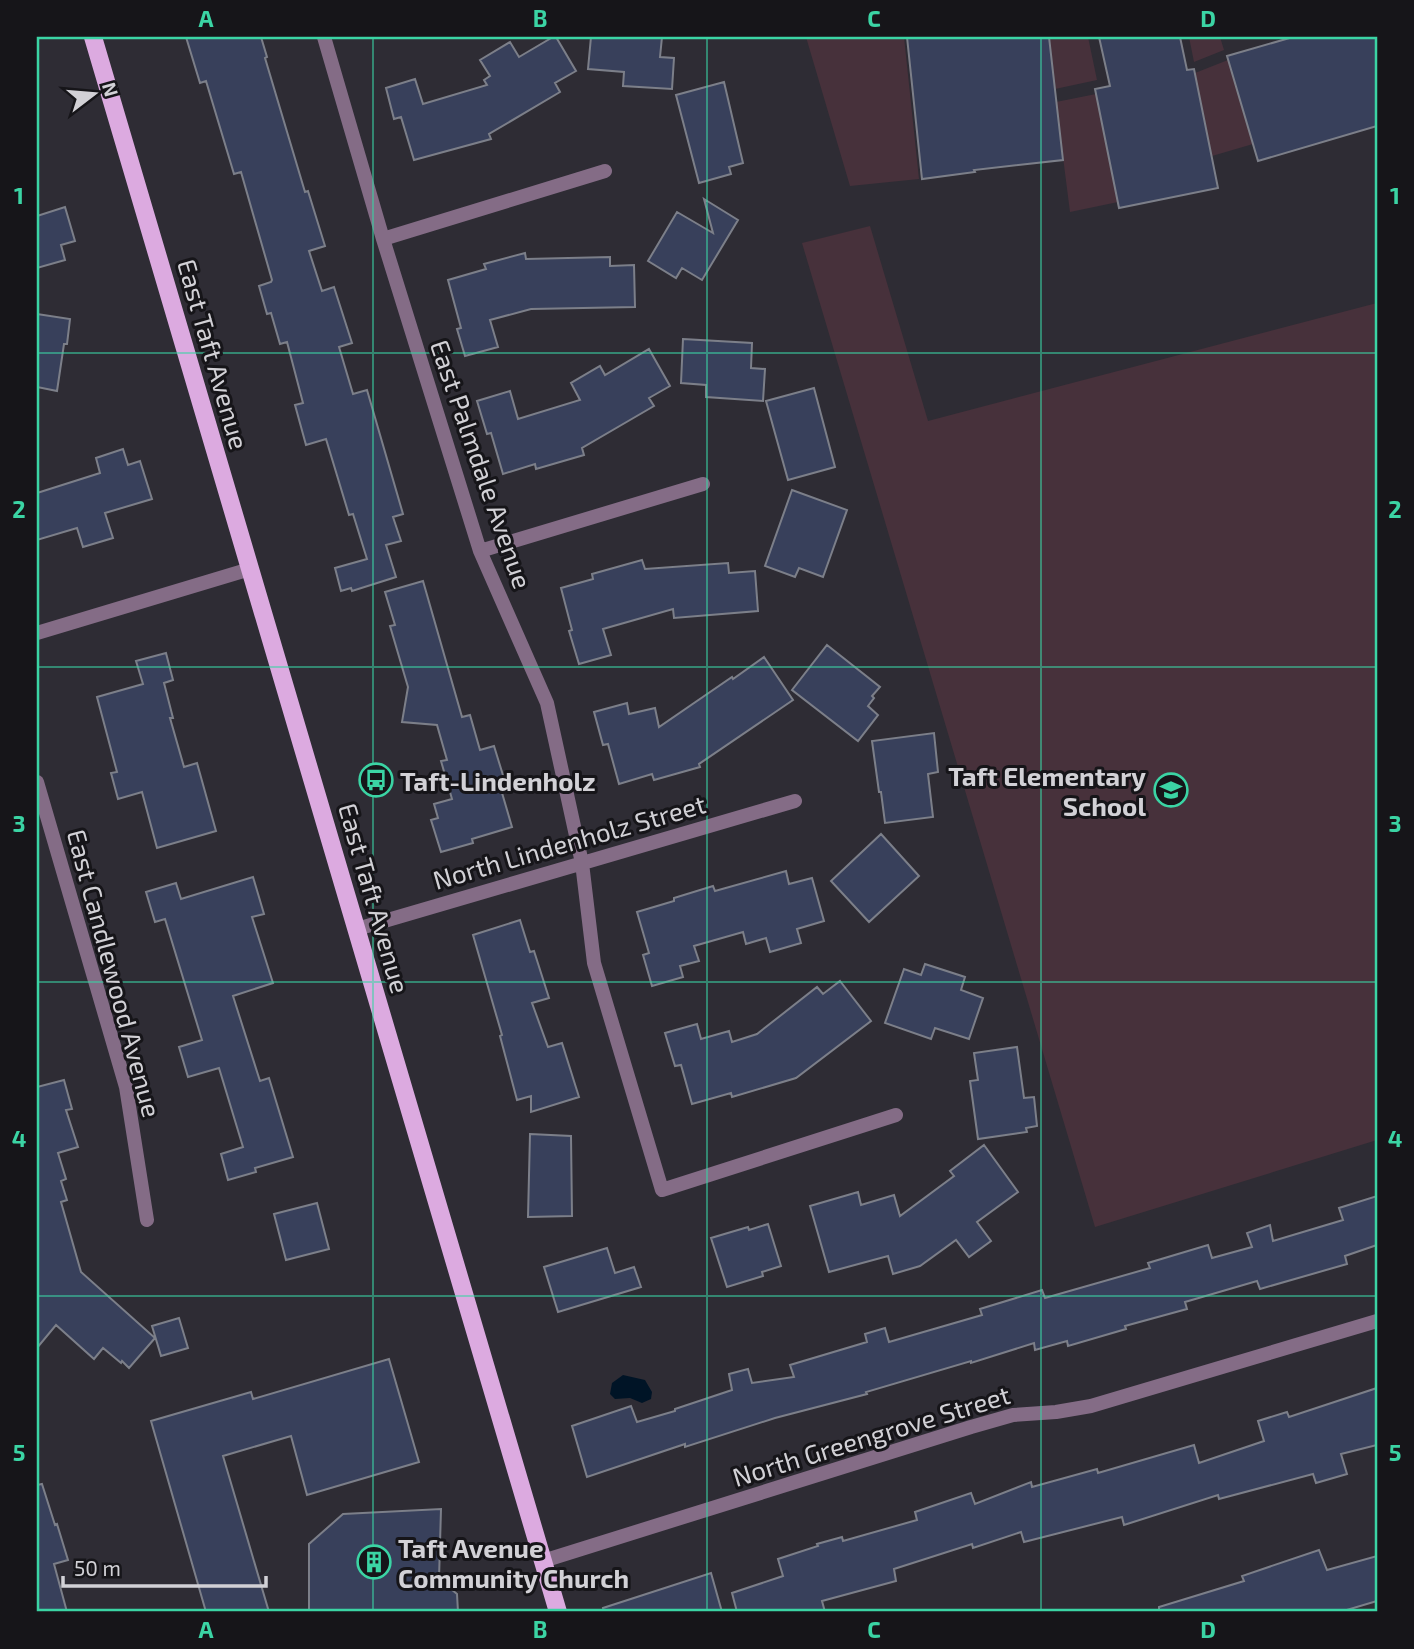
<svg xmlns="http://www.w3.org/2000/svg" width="1414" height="1649" font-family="'Exo 2',sans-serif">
<rect width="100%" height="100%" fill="#2e2c34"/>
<path fill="#47313b" d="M 806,37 L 904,37 L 919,179 L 850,186 Z
M 1049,37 L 1088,37 L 1097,80 L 1055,89 Z
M 1189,37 L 1220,37 L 1224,50 L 1194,62 Z
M 1228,60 L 1253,144 L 1212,156 L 1195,73 Z
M 1096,94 L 1118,202 L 1070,212 L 1056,102 Z
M 870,226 L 928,421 L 1377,303 L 1377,1140 L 1095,1227 L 802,243 Z"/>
<path fill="#001426" d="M 623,1375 L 645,1380 L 652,1392 L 651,1399 L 642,1403 L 630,1398 L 615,1399 L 610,1394 L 612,1383 Z"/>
<path fill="#38405b" stroke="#7c7f89" stroke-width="2" d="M 186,37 L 261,37 L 267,57 L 265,58 L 305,192 L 308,191 L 325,246 L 309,251 L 322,291 L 334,287 L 352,343 L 339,347 L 353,394 L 367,390 L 403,514 L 393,517 L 401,541 L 386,545 L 396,577 L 352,591 L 351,588 L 341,591 L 335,568 L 367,559 L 353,514 L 349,515 L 326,439 L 306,445 L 295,405 L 303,403 L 287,342 L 280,344 L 271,313 L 267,314 L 259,286 L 271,282 L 272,280 L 241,172 L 234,174 L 206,81 L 200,83 Z
M 553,37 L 556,37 L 576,71 L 555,83 L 560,92 L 489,134 L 491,139 L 414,160 L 401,117 L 394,119 L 386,88 L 415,79 L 423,104 L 487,85 L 484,80 L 490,76 L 480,60 L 510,42 L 519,57 Z
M 591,37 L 662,37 L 660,57 L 674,58 L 672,89 L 623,86 L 624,72 L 588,69 Z
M 907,37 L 1049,37 L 1063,160 L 974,170 L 975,172 L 922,179 Z
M 1099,37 L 1180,37 L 1187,70 L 1194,69 L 1218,188 L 1119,208 L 1095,89 L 1110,86 Z
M 1293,37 L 1377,37 L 1377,126 L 1258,161 L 1227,56 Z
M 724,82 L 743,163 L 729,167 L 731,174 L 699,183 L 676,95 Z
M 704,199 L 738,220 L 702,280 L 682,268 L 676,278 L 648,261 L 677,212 L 713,233 Z
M 65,207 L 75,241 L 61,245 L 65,260 L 37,268 L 37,216 Z
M 525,253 L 526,259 L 610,257 L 610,266 L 634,265 L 635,307 L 531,309 L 490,320 L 498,347 L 465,356 L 457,329 L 461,328 L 448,280 L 486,269 L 484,264 Z
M 37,314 L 70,319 L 67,344 L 64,344 L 57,391 L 37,387 Z
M 683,339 L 752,343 L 751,368 L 765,369 L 763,401 L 706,397 L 706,385 L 681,383 Z
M 649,349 L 670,386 L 649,398 L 654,406 L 582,448 L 584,455 L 536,469 L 535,464 L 503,474 L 491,433 L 487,434 L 477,401 L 510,391 L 518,419 L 580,400 L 571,383 L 600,366 L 605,375 Z
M 814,388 L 835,467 L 788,480 L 766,401 Z
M 123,449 L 128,465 L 140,461 L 152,499 L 105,513 L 113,538 L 83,547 L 77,528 L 37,540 L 37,493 L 100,473 L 96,458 Z
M 792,490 L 847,510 L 823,577 L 799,568 L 795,577 L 765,566 Z
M 642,560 L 645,569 L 728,563 L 729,573 L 755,571 L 758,611 L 674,618 L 673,609 L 603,629 L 611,655 L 579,664 L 569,631 L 572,630 L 561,588 L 593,579 L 592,574 Z
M 423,581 L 462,717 L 470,715 L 480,750 L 494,746 L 506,785 L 500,786 L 512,827 L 472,839 L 473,843 L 441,852 L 431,820 L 438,818 L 434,804 L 452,799 L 441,761 L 447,760 L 437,725 L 402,722 L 408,687 L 390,626 L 395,625 L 385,592 Z
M 827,645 L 880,687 L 872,696 L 874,698 L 868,706 L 878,715 L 858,741 L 792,690 Z
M 166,653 L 173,680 L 164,683 L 173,718 L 170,718 L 184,767 L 197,763 L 216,831 L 157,848 L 142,792 L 118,799 L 111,773 L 117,772 L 97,697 L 143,684 L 136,661 Z
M 764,657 L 793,700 L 699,764 L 700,767 L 654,780 L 652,774 L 619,784 L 608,744 L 603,745 L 594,712 L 627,703 L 629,714 L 655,708 L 659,727 L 732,677 L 733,679 Z
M 934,733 L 938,772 L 928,774 L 933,817 L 885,823 L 881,792 L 879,792 L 872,741 Z
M 881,834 L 919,876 L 869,922 L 831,881 Z
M 786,871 L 789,884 L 812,878 L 824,921 L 797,929 L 801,943 L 770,952 L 766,938 L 746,944 L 743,932 L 694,946 L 699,961 L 680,966 L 683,977 L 652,986 L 643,955 L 649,953 L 637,912 L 674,901 L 674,898 L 713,886 L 715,891 Z
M 253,877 L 264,914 L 252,917 L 273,983 L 233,996 L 260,1081 L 269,1078 L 293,1157 L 255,1168 L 256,1172 L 228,1180 L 221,1154 L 243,1147 L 219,1068 L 188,1077 L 179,1047 L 202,1040 L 165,919 L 155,922 L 146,892 L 176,883 L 181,899 Z
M 520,920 L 530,952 L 534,951 L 549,998 L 532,1003 L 548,1047 L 562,1043 L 579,1097 L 531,1112 L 531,1096 L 517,1100 L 500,1036 L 502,1035 L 473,935 Z
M 925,964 L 965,977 L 961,990 L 983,998 L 969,1039 L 935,1028 L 931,1039 L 885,1023 L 904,969 L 921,975 Z
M 840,981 L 871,1021 L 796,1078 L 732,1097 L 731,1093 L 692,1104 L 681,1065 L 675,1066 L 665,1033 L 697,1024 L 701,1039 L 729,1031 L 732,1042 L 757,1034 L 817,987 L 823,994 Z
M 1017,1047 L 1024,1098 L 1034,1097 L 1037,1126 L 1026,1128 L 1027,1132 L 978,1139 L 970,1081 L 978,1080 L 974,1053 Z
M 64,1080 L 72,1109 L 66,1110 L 78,1147 L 58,1153 L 66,1179 L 61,1181 L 67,1200 L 61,1202 L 81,1272 L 155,1338 L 129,1368 L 122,1361 L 121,1363 L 103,1348 L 94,1359 L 56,1325 L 37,1348 L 37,1087 Z
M 530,1134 L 571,1136 L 572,1216 L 528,1217 Z
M 984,1145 L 1018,1192 L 977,1222 L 991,1241 L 969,1257 L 956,1240 L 920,1266 L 893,1274 L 888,1256 L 829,1272 L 810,1206 L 858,1192 L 861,1205 L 894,1195 L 900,1216 L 954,1176 L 950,1171 Z
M 1377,1196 L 1377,1245 L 1345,1256 L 1347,1264 L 1260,1289 L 1257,1281 L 1185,1302 L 1187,1309 L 1125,1326 L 1126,1329 L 1068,1346 L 1067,1341 L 1035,1350 L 1034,1343 L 971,1363 L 971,1361 L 866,1392 L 867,1394 L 775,1418 L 685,1447 L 685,1444 L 587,1477 L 572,1426 L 631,1406 L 637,1422 L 675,1411 L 675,1409 L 732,1390 L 729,1374 L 748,1369 L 752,1383 L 794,1377 L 790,1365 L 867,1342 L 865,1334 L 885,1328 L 889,1342 L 982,1315 L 980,1309 L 1042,1290 L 1045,1298 L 1150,1268 L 1148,1263 L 1208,1245 L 1212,1258 L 1252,1247 L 1247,1233 L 1270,1225 L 1273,1241 L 1343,1220 L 1339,1208 Z
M 317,1203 L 329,1249 L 286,1260 L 274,1214 Z
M 768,1224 L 781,1266 L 762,1272 L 763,1276 L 727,1287 L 711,1238 L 748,1227 L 749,1230 Z
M 607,1248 L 615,1273 L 634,1267 L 641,1287 L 558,1312 L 544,1267 Z
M 179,1318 L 188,1348 L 161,1356 L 152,1326 Z
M 389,1359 L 419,1462 L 307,1495 L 291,1436 L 223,1456 L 269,1612 L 206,1612 L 151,1421 L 251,1392 L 253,1399 Z
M 1377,1388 L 1377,1445 L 1341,1454 L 1347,1474 L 1316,1483 L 1313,1474 L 1219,1499 L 1218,1495 L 1124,1525 L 1122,1517 L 1024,1542 L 1021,1532 L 973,1548 L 972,1544 L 894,1569 L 896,1581 L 822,1601 L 825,1612 L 737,1612 L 732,1593 L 783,1576 L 778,1559 L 818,1546 L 817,1544 L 842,1537 L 843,1541 L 917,1520 L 915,1512 L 971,1493 L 975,1504 L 1031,1482 L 1032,1487 L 1097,1469 L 1098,1473 L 1194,1445 L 1199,1463 L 1264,1441 L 1258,1421 L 1287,1412 L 1289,1417 Z
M 42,1484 L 55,1525 L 57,1524 L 68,1560 L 54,1564 L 67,1612 L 37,1612 L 37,1485 Z
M 441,1509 L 439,1579 L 457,1594 L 458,1612 L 309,1612 L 309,1544 L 343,1514 Z
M 1319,1550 L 1327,1570 L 1377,1556 L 1377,1601 L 1340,1612 L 1159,1612 L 1159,1607 L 1244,1581 L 1242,1576 Z
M 711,1573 L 722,1612 L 604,1612 L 603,1608 Z"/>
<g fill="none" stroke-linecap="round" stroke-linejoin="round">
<path stroke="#846c86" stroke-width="14" d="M 324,37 L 383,239 L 480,551 L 547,703 L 582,863 L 594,963 L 662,1190 L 896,1115
M 383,239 L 605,171
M 480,551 L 703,484
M 37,633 L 250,569
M 37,782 L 126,1087 L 147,1220
M 357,929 L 795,801
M 543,1561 L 971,1427 L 1013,1415 L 1056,1412 L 1091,1406 L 1377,1321"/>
<path stroke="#dcaae0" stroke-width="18" d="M 93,37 L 558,1612"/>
</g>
<path fill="none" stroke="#3bd4a4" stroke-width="2" stroke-opacity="0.55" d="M 373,37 L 373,1612M 707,37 L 707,1612M 1041,37 L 1041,1612M 37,353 L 1377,353M 37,667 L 1377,667M 37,982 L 1377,982M 37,1296 L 1377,1296"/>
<defs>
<symbol id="bus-ring" viewBox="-11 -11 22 22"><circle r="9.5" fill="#161519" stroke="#3bd4a4" stroke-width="1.5"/><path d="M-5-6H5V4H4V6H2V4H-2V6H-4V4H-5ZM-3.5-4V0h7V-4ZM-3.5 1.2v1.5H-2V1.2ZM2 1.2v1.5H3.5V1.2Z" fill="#3bd4a4"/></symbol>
<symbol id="school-ring" viewBox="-11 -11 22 22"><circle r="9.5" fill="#161519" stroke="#3bd4a4" stroke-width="1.5"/><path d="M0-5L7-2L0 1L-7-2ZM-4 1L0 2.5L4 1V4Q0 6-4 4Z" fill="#3bd4a4"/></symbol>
<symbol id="building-ring" viewBox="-11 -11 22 22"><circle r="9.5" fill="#161519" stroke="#3bd4a4" stroke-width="1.5"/><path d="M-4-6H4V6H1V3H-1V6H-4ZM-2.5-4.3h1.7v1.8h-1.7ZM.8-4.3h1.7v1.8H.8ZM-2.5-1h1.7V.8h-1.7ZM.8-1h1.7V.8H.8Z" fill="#3bd4a4"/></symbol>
</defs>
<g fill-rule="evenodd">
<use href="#bus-ring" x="357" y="761" width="38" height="38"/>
<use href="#school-ring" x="1152" y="771" width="38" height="38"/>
<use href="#building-ring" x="355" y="1543" width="38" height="38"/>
</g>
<g text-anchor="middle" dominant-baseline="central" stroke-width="6" stroke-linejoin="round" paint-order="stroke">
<g font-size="26" fill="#d2d1d6" stroke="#161519">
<text transform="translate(214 354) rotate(74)">East Taft Avenue</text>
<text transform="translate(482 464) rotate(71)">East Palmdale Avenue</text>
<text transform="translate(569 841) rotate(-16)">North Lindenholz Street</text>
<text transform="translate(375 898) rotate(74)">East Taft Avenue</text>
<text transform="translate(115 973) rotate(75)">East Candlewood Avenue</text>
<text transform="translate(871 1435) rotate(-17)">North Greengrove Street</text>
</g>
<g font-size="26" font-weight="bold" fill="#d2d1d6" stroke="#161519" text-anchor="start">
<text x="1146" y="775" text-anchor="end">Taft Elementary<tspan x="1146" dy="30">School</tspan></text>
<text x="400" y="780">Taft-Lindenholz</text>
<text x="398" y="1547">Taft Avenue<tspan x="398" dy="30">Community Church</tspan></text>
</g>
</g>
<rect width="1414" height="1649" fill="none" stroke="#161519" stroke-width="77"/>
<g transform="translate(94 94) rotate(74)" stroke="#161519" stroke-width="5" paint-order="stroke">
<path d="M0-5L12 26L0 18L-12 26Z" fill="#d2d1d6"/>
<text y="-10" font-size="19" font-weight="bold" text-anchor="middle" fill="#d2d1d6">N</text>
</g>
<path d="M63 1576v10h203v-10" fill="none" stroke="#d2d1d6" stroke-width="3.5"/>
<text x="74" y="1576" font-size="21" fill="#d2d1d6" stroke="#161519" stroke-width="5" paint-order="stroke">50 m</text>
<rect x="38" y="38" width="1338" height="1572" fill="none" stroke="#3bd4a4" stroke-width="2.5"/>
<g font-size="23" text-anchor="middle" font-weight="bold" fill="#3bd4a4">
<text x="206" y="27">A</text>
<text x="540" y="27">B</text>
<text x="874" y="27">C</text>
<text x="1208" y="27">D</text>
<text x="19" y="204">1</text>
<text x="1395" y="204">1</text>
<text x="19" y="518">2</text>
<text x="1395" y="518">2</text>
<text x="19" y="832">3</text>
<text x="1395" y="832">3</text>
<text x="19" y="1147">4</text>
<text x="1395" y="1147">4</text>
<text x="19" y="1461">5</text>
<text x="1395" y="1461">5</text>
<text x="206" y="1638">A</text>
<text x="540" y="1638">B</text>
<text x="874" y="1638">C</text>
<text x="1208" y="1638">D</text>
</g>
</svg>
